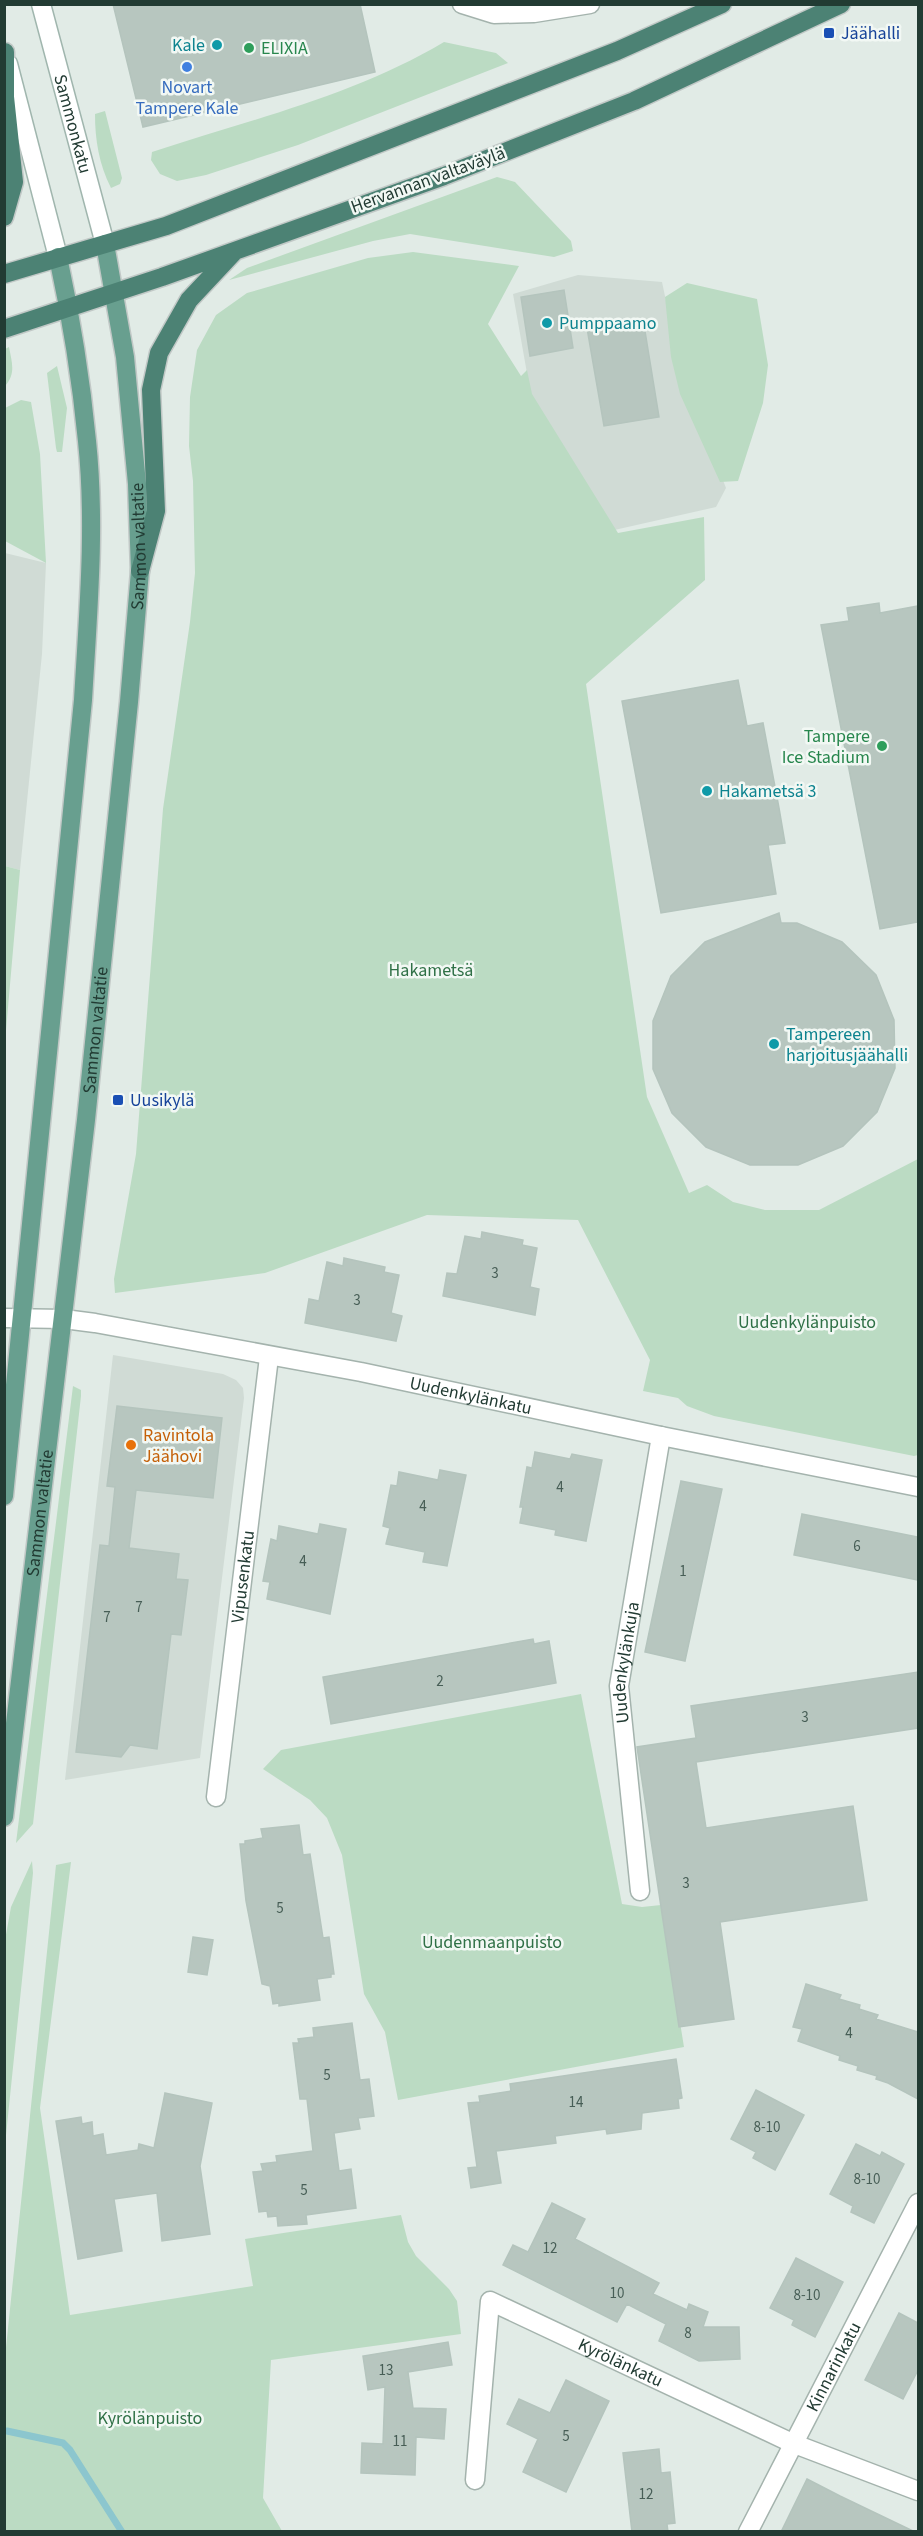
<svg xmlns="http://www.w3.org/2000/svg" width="923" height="2536" font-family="'Source Sans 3',sans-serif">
<rect width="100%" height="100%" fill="#e1ebe6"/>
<path fill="#d0dbd5" d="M 578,275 L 662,282 L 681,372 L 726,488 L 716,507 L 557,543 L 513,294 Z
M 5,553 L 46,563 L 42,654 L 20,870 L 5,866 Z
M 113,1355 L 223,1374 L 236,1380 L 243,1388 L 244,1398 L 200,1758 L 65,1780 Z"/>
<path fill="#bbdbc3" d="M 444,42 L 496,53 L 508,63 L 298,145 L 206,175 L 177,181 L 160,174 L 151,160 L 152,152 C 250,120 355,95 444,42 Z
M 105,111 L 122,178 L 120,184 L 111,188 C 99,164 95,140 95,114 Z
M 497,177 L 515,182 L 571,241 L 573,251 L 554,257 L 410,234 L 373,241 L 229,280 L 247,268 Z
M 413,252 L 519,266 L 488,324 L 521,376 L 527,370 L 532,394 L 618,533 L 704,517 L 705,580 L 586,684 L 647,1097 L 689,1193 L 707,1185 L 733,1202 L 765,1210 L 819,1210 L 918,1159 L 918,1455 L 914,1456 L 714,1416 L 687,1406 L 678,1398 L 643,1391 L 650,1360 L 578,1220 L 427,1215 L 265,1273 L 115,1293 L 114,1279 L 136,1154 L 163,809 L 190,622 L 195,573 L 193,481 L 189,446 L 190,397 L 197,350 L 216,315 L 247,293 L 368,258 Z
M 687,283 L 757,299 L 768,365 L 763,403 L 738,481 L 720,482 L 680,394 L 671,357 L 665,297 Z
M 9,347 C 12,363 16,374 5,386 L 5,349 Z
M 57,366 L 67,408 L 62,452 L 57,452 L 56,448 L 47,373 Z
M 21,400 L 31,402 L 40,454 L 46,563 L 5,541 L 5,408 Z
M 5,866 L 20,870 L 5,1042 L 4,866 Z
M 73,1386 L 81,1390 L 81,1396 L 33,1824 L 16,1843 Z
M 581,1694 L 622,1904 L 642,1907 L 661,1905 L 684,2047 L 398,2100 L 385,2032 L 364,1994 L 342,1855 L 327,1818 L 310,1800 L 263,1769 L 281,1750 Z
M 32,1861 L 33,1873 L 5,2145 L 5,1940 L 11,1907 Z
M 71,1862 L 40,2108 L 70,2315 L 253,2286 L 245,2239 L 401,2215 L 408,2242 L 416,2256 L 449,2289 L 457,2301 L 461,2334 L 271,2360 L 263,2498 L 282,2531 L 5,2531 L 5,2357 L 56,1865 Z"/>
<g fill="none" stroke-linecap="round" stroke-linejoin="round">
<path stroke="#8cc6ce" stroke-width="7" d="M 7,2431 L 63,2443 L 70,2450 L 122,2532"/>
</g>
<path fill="#b7c6bf" stroke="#b4c4bd" stroke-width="1.5" d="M 113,4 L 360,4 L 375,72 L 143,127 Z
M 564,290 L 573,348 L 530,356 L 521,297 Z
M 643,319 L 659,417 L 604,426 L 587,328 Z
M 879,603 L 880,613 L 918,606 L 918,922 L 880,929 L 821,625 L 849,621 L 847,608 Z
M 738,680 L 747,726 L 763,723 L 779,808 L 785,843 L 768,845 L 776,894 L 661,913 L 622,701 Z
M 779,913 L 781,923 L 797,923 L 842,942 L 876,975 L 894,1020 L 895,1068 L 877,1112 L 843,1146 L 798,1165 L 750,1165 L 706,1147 L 672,1113 L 653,1069 L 653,1021 L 671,976 L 705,942 Z
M 482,1232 L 523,1240 L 522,1245 L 537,1248 L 530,1287 L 539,1289 L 535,1315 L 443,1296 L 447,1273 L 457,1274 L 465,1236 L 481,1239 Z
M 344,1258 L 385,1267 L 384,1272 L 399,1275 L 391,1313 L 402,1316 L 396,1341 L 305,1323 L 309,1299 L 319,1301 L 327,1262 L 343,1266 Z
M 117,1406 L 222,1418 L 213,1498 L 136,1490 L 129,1548 L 179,1554 L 176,1579 L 188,1580 L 181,1635 L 171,1634 L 157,1749 L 130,1745 L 121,1757 L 76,1752 L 100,1545 L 109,1546 L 115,1487 L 107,1486 Z
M 535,1452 L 570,1459 L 572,1454 L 602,1460 L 586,1541 L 555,1535 L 556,1530 L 520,1523 L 523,1507 L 520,1507 L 527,1467 L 532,1468 Z
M 440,1470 L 466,1475 L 447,1566 L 423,1562 L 425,1552 L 386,1544 L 390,1528 L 383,1526 L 391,1485 L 397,1486 L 399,1472 L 438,1480 Z
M 681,1481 L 722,1489 L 685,1661 L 645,1652 Z
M 802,1514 L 918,1537 L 918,1580 L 794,1555 Z
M 320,1524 L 346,1529 L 330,1614 L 267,1599 L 270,1582 L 263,1581 L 271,1539 L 277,1541 L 279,1526 L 318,1534 Z
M 533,1639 L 534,1644 L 549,1641 L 556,1683 L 331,1724 L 323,1677 Z
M 918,1672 L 918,1728 L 696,1762 L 706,1828 L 853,1806 L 867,1900 L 720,1922 L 734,2019 L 679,2027 L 637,1747 L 696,1738 L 691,1706 Z
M 299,1825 L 303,1855 L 310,1854 L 323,1938 L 329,1937 L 334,1974 L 331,1974 L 331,1977 L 317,1979 L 320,2000 L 279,2006 L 279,2003 L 273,2004 L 270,1986 L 262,1984 L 246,1901 L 240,1844 L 245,1844 L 245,1841 L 263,1838 L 261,1829 Z
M 193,1937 L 213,1940 L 207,1975 L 188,1972 Z
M 806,1984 L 841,1995 L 839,1999 L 860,2005 L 859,2009 L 878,2015 L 876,2019 L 918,2032 L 918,2099 L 888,2083 L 876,2079 L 877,2076 L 857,2070 L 858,2066 L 839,2060 L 840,2056 L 798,2041 L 802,2029 L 793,2027 Z
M 352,2023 L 360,2080 L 369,2079 L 374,2116 L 358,2118 L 360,2129 L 334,2133 L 339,2171 L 351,2169 L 356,2208 L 306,2215 L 307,2224 L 278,2226 L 277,2216 L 268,2217 L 267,2211 L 259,2212 L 253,2172 L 263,2171 L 261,2164 L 277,2162 L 276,2156 L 313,2151 L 307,2099 L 300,2099 L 293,2043 L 299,2043 L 298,2039 L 314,2037 L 313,2028 Z
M 676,2059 L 682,2098 L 678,2099 L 679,2108 L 642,2113 L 641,2129 L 607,2134 L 606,2129 L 555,2136 L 556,2143 L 496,2151 L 501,2183 L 471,2188 L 468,2168 L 477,2167 L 468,2103 L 480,2102 L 479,2096 L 511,2091 L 510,2084 Z
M 756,2090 L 804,2115 L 775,2170 L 753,2158 L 756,2152 L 731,2139 Z
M 165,2093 L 212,2103 L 200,2166 L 210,2234 L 162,2241 L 157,2193 L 114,2199 L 122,2251 L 78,2259 L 56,2121 L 81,2117 L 82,2124 L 92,2122 L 93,2136 L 103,2134 L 106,2155 L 138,2150 L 139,2144 L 154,2148 Z
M 856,2144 L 880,2156 L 882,2152 L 904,2164 L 874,2223 L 851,2212 L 853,2206 L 830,2194 Z
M 552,2203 L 585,2219 L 575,2239 L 659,2283 L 653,2294 L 687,2310 L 689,2304 L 708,2312 L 703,2327 L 739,2327 L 740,2359 L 699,2361 L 659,2341 L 666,2324 L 627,2304 L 617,2322 L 503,2265 L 513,2245 L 528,2252 Z
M 796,2258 L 843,2282 L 815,2337 L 792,2325 L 794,2320 L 770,2308 Z
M 899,2313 L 918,2323 L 918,2370 L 903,2399 L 865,2380 Z
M 448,2342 L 452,2365 L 408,2372 L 413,2408 L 446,2409 L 444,2439 L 416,2437 L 415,2475 L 361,2473 L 362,2443 L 383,2444 L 385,2387 L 368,2390 L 363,2356 Z
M 566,2380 L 609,2401 L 566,2492 L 523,2472 L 538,2439 L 507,2424 L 519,2399 L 550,2413 Z
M 659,2449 L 661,2473 L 670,2472 L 675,2523 L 667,2524 L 668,2532 L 632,2532 L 623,2453 Z
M 807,2479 L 840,2496 L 915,2532 L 781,2532 Z"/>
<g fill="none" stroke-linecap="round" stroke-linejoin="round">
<defs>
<g id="minor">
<path id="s1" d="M 4,1318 L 64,1319 L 95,1323 L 361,1372 L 661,1436 L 918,1487"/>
<path id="s2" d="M 216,1797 L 269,1357"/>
<path id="s3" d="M 640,1891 L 619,1686 L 661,1436"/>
<path id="s4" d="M 475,2480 L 490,2301 L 792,2443 L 918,2491"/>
<path id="s5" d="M 748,2532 L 918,2203"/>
</g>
<path id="tertiary" d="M 462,4 L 494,14 L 534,13 L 590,4"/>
<g id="secondary">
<path id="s6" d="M 41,4 L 105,244"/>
<path d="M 8,64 L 58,257"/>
</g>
<g id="primary">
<path d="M 4,1496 L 83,700 C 88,614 96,526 87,441 C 81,379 71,317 58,257"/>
<path id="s7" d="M 4,1817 L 86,1120 L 129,702 L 140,571 L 137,484 L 125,357 L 105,244"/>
</g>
<path id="trunk" d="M 4,217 L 14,182 L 5,97 L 5,52
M 4,274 L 166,226 L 617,51 L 722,4
M 4,329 L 162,277 L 444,176 L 634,101 L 841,4
M 140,571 L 156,511 L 151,390 L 159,353 L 189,300 L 233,253"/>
</defs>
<use href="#minor" stroke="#a4b3ad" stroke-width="21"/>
<use href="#tertiary" stroke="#a4b3ad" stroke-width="21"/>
<use href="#secondary" stroke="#a0b6ae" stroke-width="21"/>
<use href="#primary" stroke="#c1c8c6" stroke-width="21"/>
<use href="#trunk" stroke="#c1c8c6" stroke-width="21"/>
<use href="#minor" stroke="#fff" stroke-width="18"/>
<use href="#tertiary" stroke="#fff" stroke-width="18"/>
<use href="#secondary" stroke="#fff" stroke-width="18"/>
<use href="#primary" stroke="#689f8f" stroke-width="18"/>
<use href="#trunk" stroke="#4c8274" stroke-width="18"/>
</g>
<g fill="#1a4fb4" stroke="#f2f8f4" stroke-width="2">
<rect x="823" y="27" width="12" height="12" rx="3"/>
<rect x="112" y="1094" width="12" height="12" rx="3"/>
</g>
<g fill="#0f9aa8" stroke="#f2f8f4" stroke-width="2">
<circle cx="217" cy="45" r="6"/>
<circle cx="547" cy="323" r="6"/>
<circle cx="707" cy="791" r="6"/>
<circle cx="774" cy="1044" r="6"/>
</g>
<g fill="#2e9e5b" stroke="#f2f8f4" stroke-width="2">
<circle cx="249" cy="48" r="6"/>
<circle cx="882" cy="746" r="6"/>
</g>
<circle fill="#3f7fe0" stroke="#f2f8f4" stroke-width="2" cx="187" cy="67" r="6"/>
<circle fill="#e8710a" stroke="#f2f8f4" stroke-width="2" cx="131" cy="1445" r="6"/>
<g text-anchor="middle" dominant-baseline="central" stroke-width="5" stroke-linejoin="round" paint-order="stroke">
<g font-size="15" fill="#475e56">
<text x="495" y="1273">3</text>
<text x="357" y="1300">3</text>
<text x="560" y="1487">4</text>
<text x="423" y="1506">4</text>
<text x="857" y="1546">6</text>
<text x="303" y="1561">4</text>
<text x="683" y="1571">1</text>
<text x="139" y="1607">7</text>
<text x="107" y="1617">7</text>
<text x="440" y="1681">2</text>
<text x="805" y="1717">3</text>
<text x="686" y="1883">3</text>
<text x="280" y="1908">5</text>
<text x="849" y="2033">4</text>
<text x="327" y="2075">5</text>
<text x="576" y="2102">14</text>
<text x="767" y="2127">8-10</text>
<text x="867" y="2179">8-10</text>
<text x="304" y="2190">5</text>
<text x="550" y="2248">12</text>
<text x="617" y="2293">10</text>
<text x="807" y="2295">8-10</text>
<text x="688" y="2333">8</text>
<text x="386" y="2370">13</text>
<text x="566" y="2436">5</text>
<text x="400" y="2441">11</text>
<text x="646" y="2494">12</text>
</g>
<g font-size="18" fill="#164399" stroke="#f2f8f4" text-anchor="start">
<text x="841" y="33">Jäähalli</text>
<text x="130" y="1100">Uusikylä</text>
</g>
<g font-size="18" fill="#0d838f" stroke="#f2f8f4" text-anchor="start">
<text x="205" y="45" text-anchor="end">Kale</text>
<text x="559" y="323">Pumppaamo</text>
<text x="719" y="791">Hakametsä 3</text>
<text x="786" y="1034">Tampereen<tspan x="786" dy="21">harjoitusjäähalli</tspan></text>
</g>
<g font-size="18" fill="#27864d" stroke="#f2f8f4" text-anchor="start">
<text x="261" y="48">ELIXIA</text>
<text x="870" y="736" text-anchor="end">Tampere<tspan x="870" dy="21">Ice Stadium</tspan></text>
</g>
<g font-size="18" fill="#366cbe" stroke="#f2f8f4">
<text x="187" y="87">Novart<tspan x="187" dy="21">Tampere Kale</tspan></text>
</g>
<g font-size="18" fill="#223b33" stroke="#f2f8f4">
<text stroke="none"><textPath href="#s6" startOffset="124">Sammonkatu</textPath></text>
<text transform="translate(428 180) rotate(-20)">Hervannan valtaväylä</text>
<text stroke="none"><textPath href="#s7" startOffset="1278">Sammon valtatie</textPath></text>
<text stroke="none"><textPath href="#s7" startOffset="792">Sammon valtatie</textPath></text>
<text stroke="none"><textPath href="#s1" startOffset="474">Uudenkylänkatu</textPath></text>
<text stroke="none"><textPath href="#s7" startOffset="306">Sammon valtatie</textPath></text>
<text stroke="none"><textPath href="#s2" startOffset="222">Vipusenkatu</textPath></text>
<text stroke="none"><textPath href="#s3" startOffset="230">Uudenkylänkuja</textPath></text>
<text stroke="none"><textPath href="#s4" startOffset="324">Kyrölänkatu</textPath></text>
<text stroke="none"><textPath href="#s5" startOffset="186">Kinnarinkatu</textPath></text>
</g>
<g font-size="18" fill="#2f7046" stroke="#f2f8f4">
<text x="431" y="970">Hakametsä</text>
<text x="807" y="1322">Uudenkylänpuisto</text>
<text x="492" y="1942">Uudenmaanpuisto</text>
<text x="150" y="2418">Kyrölänpuisto</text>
</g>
<g font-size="18" fill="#c56008" stroke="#f2f8f4" text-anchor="start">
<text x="143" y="1435">Ravintola<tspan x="143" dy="21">Jäähovi</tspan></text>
</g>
</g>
<rect width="923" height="2536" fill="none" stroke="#223b33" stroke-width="12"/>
</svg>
